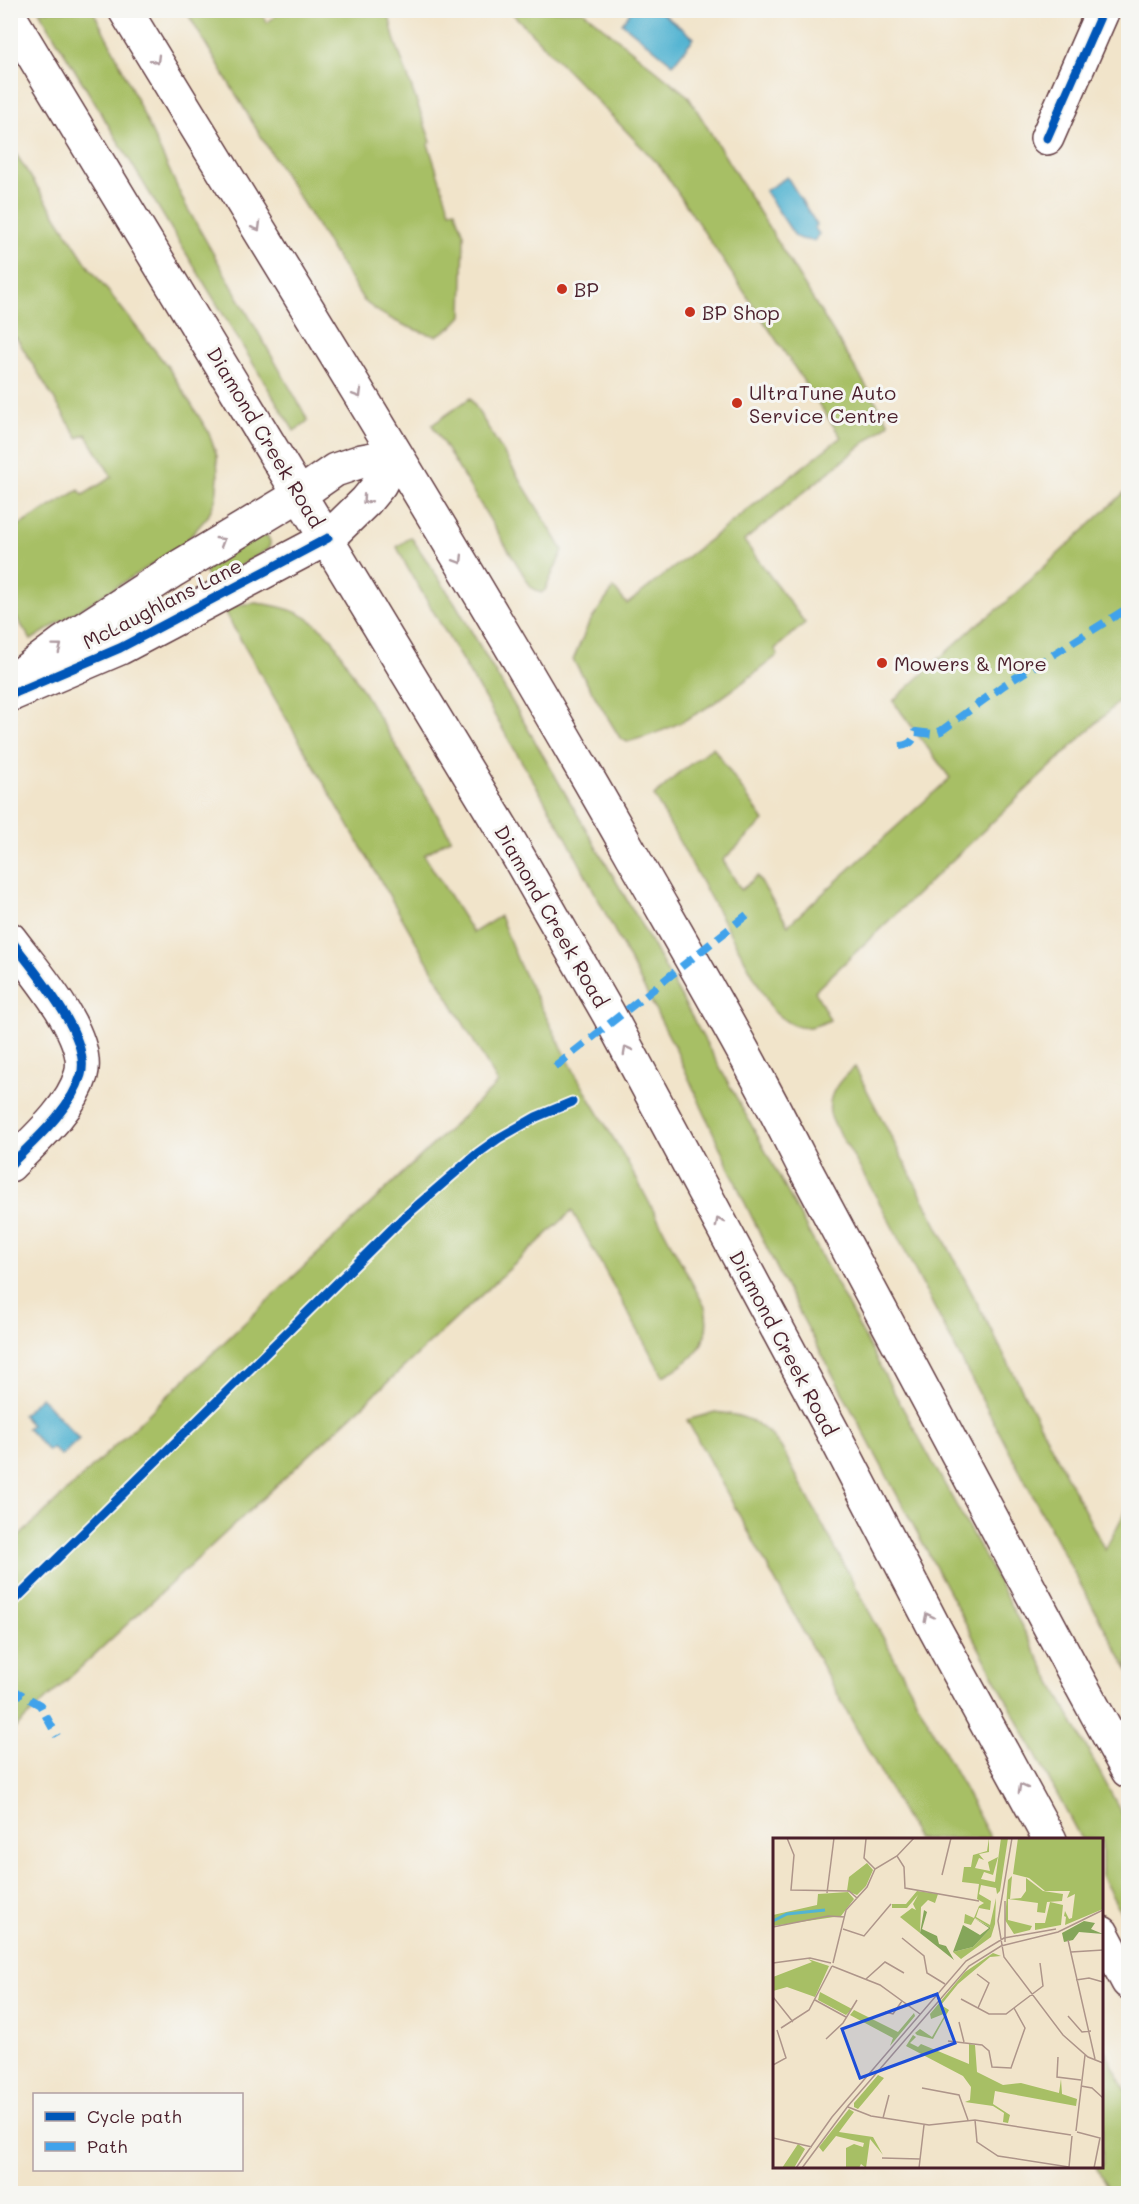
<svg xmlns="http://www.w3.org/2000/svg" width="1139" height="2204" font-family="Mali,sans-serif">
<rect width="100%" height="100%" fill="#f6f6f2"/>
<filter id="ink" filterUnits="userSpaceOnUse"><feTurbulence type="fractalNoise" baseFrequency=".0167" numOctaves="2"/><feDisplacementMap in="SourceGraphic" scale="12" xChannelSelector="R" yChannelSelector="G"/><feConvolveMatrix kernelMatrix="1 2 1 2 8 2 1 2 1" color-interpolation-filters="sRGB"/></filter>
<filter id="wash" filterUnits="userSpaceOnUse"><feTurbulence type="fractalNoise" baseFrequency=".008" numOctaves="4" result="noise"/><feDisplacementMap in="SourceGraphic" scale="24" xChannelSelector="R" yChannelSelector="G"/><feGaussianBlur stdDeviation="1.35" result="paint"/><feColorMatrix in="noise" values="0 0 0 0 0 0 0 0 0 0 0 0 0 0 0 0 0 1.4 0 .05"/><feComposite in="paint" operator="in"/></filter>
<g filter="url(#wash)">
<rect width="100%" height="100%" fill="#f1e4ca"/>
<path fill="#a7bf65" stroke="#786f48" stroke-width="1.5" d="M 39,11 L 93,11 L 115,53 L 185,204 L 302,409 L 308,421 L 294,431 Z
M 186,11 L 259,11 L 267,23 L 281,11 L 388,11 L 394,38 L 431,142 L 428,144 L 450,211 L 455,210 L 464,234 L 462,316 L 452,327 L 436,336 C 411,330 383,317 364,301 L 260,135 Z
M 510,11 L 583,11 L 688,96 L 889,423 L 744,541 L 805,623 L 775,649 L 778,655 C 729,693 690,727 627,742 L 620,738 L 573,660 L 589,623 L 614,588 L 627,604 L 841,437 L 660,166 Z
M 10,145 L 89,267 L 168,367 L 208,431 L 217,456 L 218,477 L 216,498 L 208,516 L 182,546 L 31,640 L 11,609 L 11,530 L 79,490 L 83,495 L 112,477 L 86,434 L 78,438 L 16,337 L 11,341 Z
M 470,398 L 563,550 L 545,590 L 541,593 L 531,587 L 432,425 Z
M 1128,489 L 1128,693 L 815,991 L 830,1020 C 805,1032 794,1030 773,1011 L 654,796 L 680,772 L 713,747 L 764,821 L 723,860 L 741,890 L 757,876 L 788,925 L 950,778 L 893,701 L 975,626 L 1001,607 Z
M 261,535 L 267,536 C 271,541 271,544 268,549 L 218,579 C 211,580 208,579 205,573 L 208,567 Z
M 411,537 L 455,603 L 638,919 L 757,1135 L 890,1385 L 988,1563 L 1128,1825 L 1128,1926 L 1102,1877 L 1102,1840 L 1081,1839 L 787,1289 L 744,1201 L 676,1050 L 565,835 L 407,567 L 397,547 Z
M 256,603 C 291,607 308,614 332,639 L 451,838 L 424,855 L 473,933 L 500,916 L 519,964 L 577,1077 L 627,1161 L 705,1307 C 713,1343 693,1361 663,1376 L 572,1211 L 11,1732 L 11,1544 L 498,1083 L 224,611 L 237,605 Z
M 855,1067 L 1105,1550 L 1128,1506 L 1128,1670 C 1046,1525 970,1376 893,1228 C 879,1201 864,1175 849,1149 C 843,1138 832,1125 830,1113 C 827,1094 841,1078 855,1067 Z
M 715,1412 C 746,1415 762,1422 781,1447 L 991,1839 L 917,1839 L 687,1420 Z
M 1102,2045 L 1128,2095 L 1128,2193 L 1111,2193 L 1096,2167 L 1102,2166 Z"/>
<path fill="#53b4d2" stroke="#4e6a7e" stroke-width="1.5" d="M 631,11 L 659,11 L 694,38 L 673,64 L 622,23 Z
M 787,177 L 817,225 L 814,227 L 819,234 L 814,241 C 807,239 801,241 795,236 L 765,191 Z
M 41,1397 L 79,1439 L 61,1456 L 52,1448 L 48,1451 L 27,1428 L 31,1425 L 22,1415 Z"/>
</g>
<g filter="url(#ink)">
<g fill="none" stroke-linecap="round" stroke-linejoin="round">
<defs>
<path id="minor" d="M 1047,138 L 1103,10
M 12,681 L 64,642 L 174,570 L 299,495
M 10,695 L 120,648 L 328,538
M 10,939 C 33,970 92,1036 81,1075 C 71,1109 35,1140 10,1165"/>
<path id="primary" d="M 125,10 C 296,291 471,571 633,857 C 691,959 750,1059 802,1163 L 1075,1674 L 1128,1771
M 10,17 L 507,837 L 608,1013 L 838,1442 L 935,1629 L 1050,1840
M 299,495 L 335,470 L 362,461 L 395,455
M 328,538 L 366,501 L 380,484 L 395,455
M 1102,1933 L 1128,1982"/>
</defs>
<use href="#minor" stroke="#633d43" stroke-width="36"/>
<use href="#primary" stroke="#633d43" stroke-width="36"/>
<use href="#minor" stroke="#fff" stroke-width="33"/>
<use href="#primary" stroke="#fff" stroke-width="33"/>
<path stroke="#40a2eb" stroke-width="8" stroke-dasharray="15 8" stroke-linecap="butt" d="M 900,746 C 910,745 913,742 916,732 L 932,734 L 941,731 L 1004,685 L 1128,608
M 555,1067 L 748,914
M 10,1688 L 40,1705 L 57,1736"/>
<defs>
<path id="cycleway" d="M 1047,138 L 1103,10
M 10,695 L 120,648 L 328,538
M 10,939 C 33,970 92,1036 81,1075 C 71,1109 35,1140 10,1165
M 10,1605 L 403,1218 L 478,1153 L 499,1138 L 536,1117 L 572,1102"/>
</defs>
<use href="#cycleway" stroke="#f6f6f2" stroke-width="13"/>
<use href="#cycleway" stroke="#0057b8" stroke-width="9"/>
</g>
<defs><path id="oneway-chevron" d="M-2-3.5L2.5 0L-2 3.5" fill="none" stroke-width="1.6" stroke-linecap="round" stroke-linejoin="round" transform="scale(1.5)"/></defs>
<g stroke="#ae9aa0">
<use href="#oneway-chevron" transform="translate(156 60) rotate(59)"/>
<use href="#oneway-chevron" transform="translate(257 227) rotate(59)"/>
<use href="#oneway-chevron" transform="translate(358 394) rotate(59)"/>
<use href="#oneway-chevron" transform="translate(366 500) rotate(132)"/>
<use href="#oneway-chevron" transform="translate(221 541) rotate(-31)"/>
<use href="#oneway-chevron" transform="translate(459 560) rotate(58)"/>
<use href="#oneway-chevron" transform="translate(58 647) rotate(-37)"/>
<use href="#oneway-chevron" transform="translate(627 1050) rotate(-118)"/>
<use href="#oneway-chevron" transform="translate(719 1222) rotate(-118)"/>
<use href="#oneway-chevron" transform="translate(928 1617) rotate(-117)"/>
<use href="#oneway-chevron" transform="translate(1022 1788) rotate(-119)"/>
</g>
</g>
<g fill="#c8321e" stroke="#f6f6f2" stroke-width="2">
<circle cx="562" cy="289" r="6"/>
<circle cx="690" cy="312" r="6"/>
<circle cx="737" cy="403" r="6"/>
<circle cx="882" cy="663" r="6"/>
</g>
<g text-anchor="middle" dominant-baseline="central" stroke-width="6" stroke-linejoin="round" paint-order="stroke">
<g font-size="20" fill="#4a1f2b" stroke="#f6f6f2" text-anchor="start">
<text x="574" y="289">BP</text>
<text x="702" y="312">BP Shop</text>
<text x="749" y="392">UltraTune Auto<tspan x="749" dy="23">Service Centre</tspan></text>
<text x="894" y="663">Mowers &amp; More</text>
</g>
<g font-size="20" fill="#4a1f2b" stroke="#f6f6f2">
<text transform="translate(266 437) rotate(59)">Diamond Creek Road</text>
<text transform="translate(162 603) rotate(-27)">McLaughlans Lane</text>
<text transform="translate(552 916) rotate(60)">Diamond Creek Road</text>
<text transform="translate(784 1343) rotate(62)">Diamond Creek Road</text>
</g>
</g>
<g transform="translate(773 1838)">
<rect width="330" height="330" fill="#f1e4ca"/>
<path d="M 216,0 L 216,14 L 206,16 L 211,22 L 206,20 L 202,30 L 217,33 L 215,24 L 225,19 L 220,37 L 211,34 L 208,41 L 222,44 L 228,0 L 235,0 L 227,53 L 224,56 L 223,50 L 208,47 L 206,56 L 218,63 L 217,72 L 206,70 L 203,79 L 217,87 L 223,60 L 222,86 L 218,99 L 188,121 L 180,114 L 200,109 L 218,90 L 202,80 L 198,87 L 191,85 L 192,76 L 201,80 L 206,68 L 211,65 L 204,61 L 206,46 L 189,44 L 191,29 L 198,29 L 200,17 L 214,13 ZM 245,0 L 330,0 L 330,71 L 292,87 L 293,79 L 291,78 L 292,73 L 296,81 L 299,80 L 302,56 L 294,60 L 297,53 L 272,53 L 256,40 L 240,36 ZM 94,25 L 100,32 L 93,48 L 84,57 L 74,53 L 76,39 ZM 239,38 L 237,61 L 248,60 L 253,53 L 253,40 L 270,53 L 290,56 L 289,63 L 274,64 L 272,75 L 264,74 L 265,65 L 235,61 L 235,82 L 259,88 L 257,92 L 241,96 L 232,82 L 235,42 ZM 144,53 L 165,56 L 162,65 L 155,62 L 148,69 L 147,95 L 127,79 L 139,70 L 143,72 L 140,66 L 145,57 L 134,70 L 119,70 L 119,66 L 133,66 ZM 75,54 L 81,61 L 68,78 L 0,88 L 0,77 L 44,67 L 45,56 ZM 277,64 L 290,67 L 288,87 L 262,92 L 262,85 L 272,85 ZM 220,115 L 228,118 L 217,119 L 185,146 L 168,167 L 176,172 L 160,201 L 144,197 L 142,195 L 147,191 L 159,199 L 173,175 L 158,181 L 157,176 L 192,134 ZM 35,121 L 56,128 L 42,159 L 14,149 L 0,153 L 0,139 L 39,124 ZM 47,154 L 79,171 L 73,177 L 45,162 ZM 81,172 L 125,194 L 141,175 L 142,178 L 117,208 L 120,200 L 77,177 ZM 140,197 L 143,199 L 137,205 L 145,209 L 148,206 L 196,226 L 196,206 L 202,207 L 204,234 L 230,247 L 248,245 L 286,255 L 288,241 L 289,256 L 304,261 L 303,268 L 222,253 L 220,266 L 237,277 L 235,285 L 230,284 L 231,275 L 220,268 L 192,264 L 197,262 L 198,249 L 190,238 L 133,208 ZM 105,237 L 111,240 L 85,271 L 81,269 L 81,265 ZM 76,271 L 81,274 L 66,294 L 100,299 L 110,317 L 97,301 L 93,330 L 88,326 L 86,330 L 73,330 L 73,310 L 81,306 L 90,309 L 91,305 L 63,298 L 50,314 L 46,309 ZM 25,306 L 32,311 L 21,330 L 9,330 Z" fill="#a7bf65"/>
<path d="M 151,72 L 154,74 L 149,91 L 164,98 L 166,106 L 173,108 L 181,122 L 147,95 ZM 201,80 L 218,90 L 200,109 L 180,114 L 190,87 L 207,97 L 216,90 ZM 311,83 L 322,85 L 318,91 L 330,96 L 306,94 L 300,102 L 291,104 L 289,95 Z" fill="#85a65a"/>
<path fill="none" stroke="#53b4d2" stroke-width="3" d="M 0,83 L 14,76 L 52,72"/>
<path fill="none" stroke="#ae958a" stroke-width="1.5" d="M 14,0 L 21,17 L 18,52 L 76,53 L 84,60M 239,0 L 225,83 L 231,119 L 290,197 L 315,219 L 330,225M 93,1 L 91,20 L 102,31M 124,18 L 131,29 L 132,50 L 206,63M 169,37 L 178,0M 54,55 L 61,0M 0,89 L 55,78 L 72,79M 70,91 L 91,98 L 118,66M 129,100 L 151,118 L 154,135 L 172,146M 295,102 L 322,221M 232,104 L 232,63M 298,114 L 330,112M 0,125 L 37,120 L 58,125M 60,125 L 73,72 L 94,49 L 102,31 L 124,18 L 141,0M 59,128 L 107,147 L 147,176M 204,136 L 216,145 L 205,170M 93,141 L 112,124 L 131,135M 303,142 L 316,140 L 330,144M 0,159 L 20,184M 188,161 L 216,176 L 233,176 L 270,148 L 267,125M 42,162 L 73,179M 112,174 L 120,176 L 129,163M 295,178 L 309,194 L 318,193M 186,184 L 191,204M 8,190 L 36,172 L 59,128M 53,201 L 70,185 L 84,162M 175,203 L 209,207 L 216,213 L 219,229 L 238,230 L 252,190 L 241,170M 285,219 L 284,239 L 308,242M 0,227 L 13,220 L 4,192M 308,248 L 319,250 L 330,260M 149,250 L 186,257 L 195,282M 75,269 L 98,278 L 156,287 L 202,282 L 298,297M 110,280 L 116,257M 202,282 L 204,304 L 225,318 L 296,329M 303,293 L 312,217M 304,294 L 327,300 L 321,330M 0,300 L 39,309M 109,320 L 147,321M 296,329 L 299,298M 23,330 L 59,279 L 193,123 L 231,100 L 283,91M 29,330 L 75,268 L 196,128 L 228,108 L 285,94 L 330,72M 146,330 L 151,287"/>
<path fill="#1d4ed8" fill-opacity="0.15" stroke="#1d4ed8" stroke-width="3" d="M 164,156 L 182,205 L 87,240 L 69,191 Z"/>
<rect width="330" height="330" fill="none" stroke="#4a1f2b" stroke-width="3"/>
</g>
<rect width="1139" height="2204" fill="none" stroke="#f6f6f2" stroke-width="36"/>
<rect x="33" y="2093" width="210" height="78" fill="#f6f6f2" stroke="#b1a0a2" stroke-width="1.5"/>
<rect x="45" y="2112" width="30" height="9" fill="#0057b8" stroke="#b1a0a2" stroke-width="1.5"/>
<text x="87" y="2123" font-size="18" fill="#4a1f2b">Cycle path</text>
<rect x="45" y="2142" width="30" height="9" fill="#40a2eb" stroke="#b1a0a2" stroke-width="1.5"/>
<text x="87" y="2153" font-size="18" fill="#4a1f2b">Path</text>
</svg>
